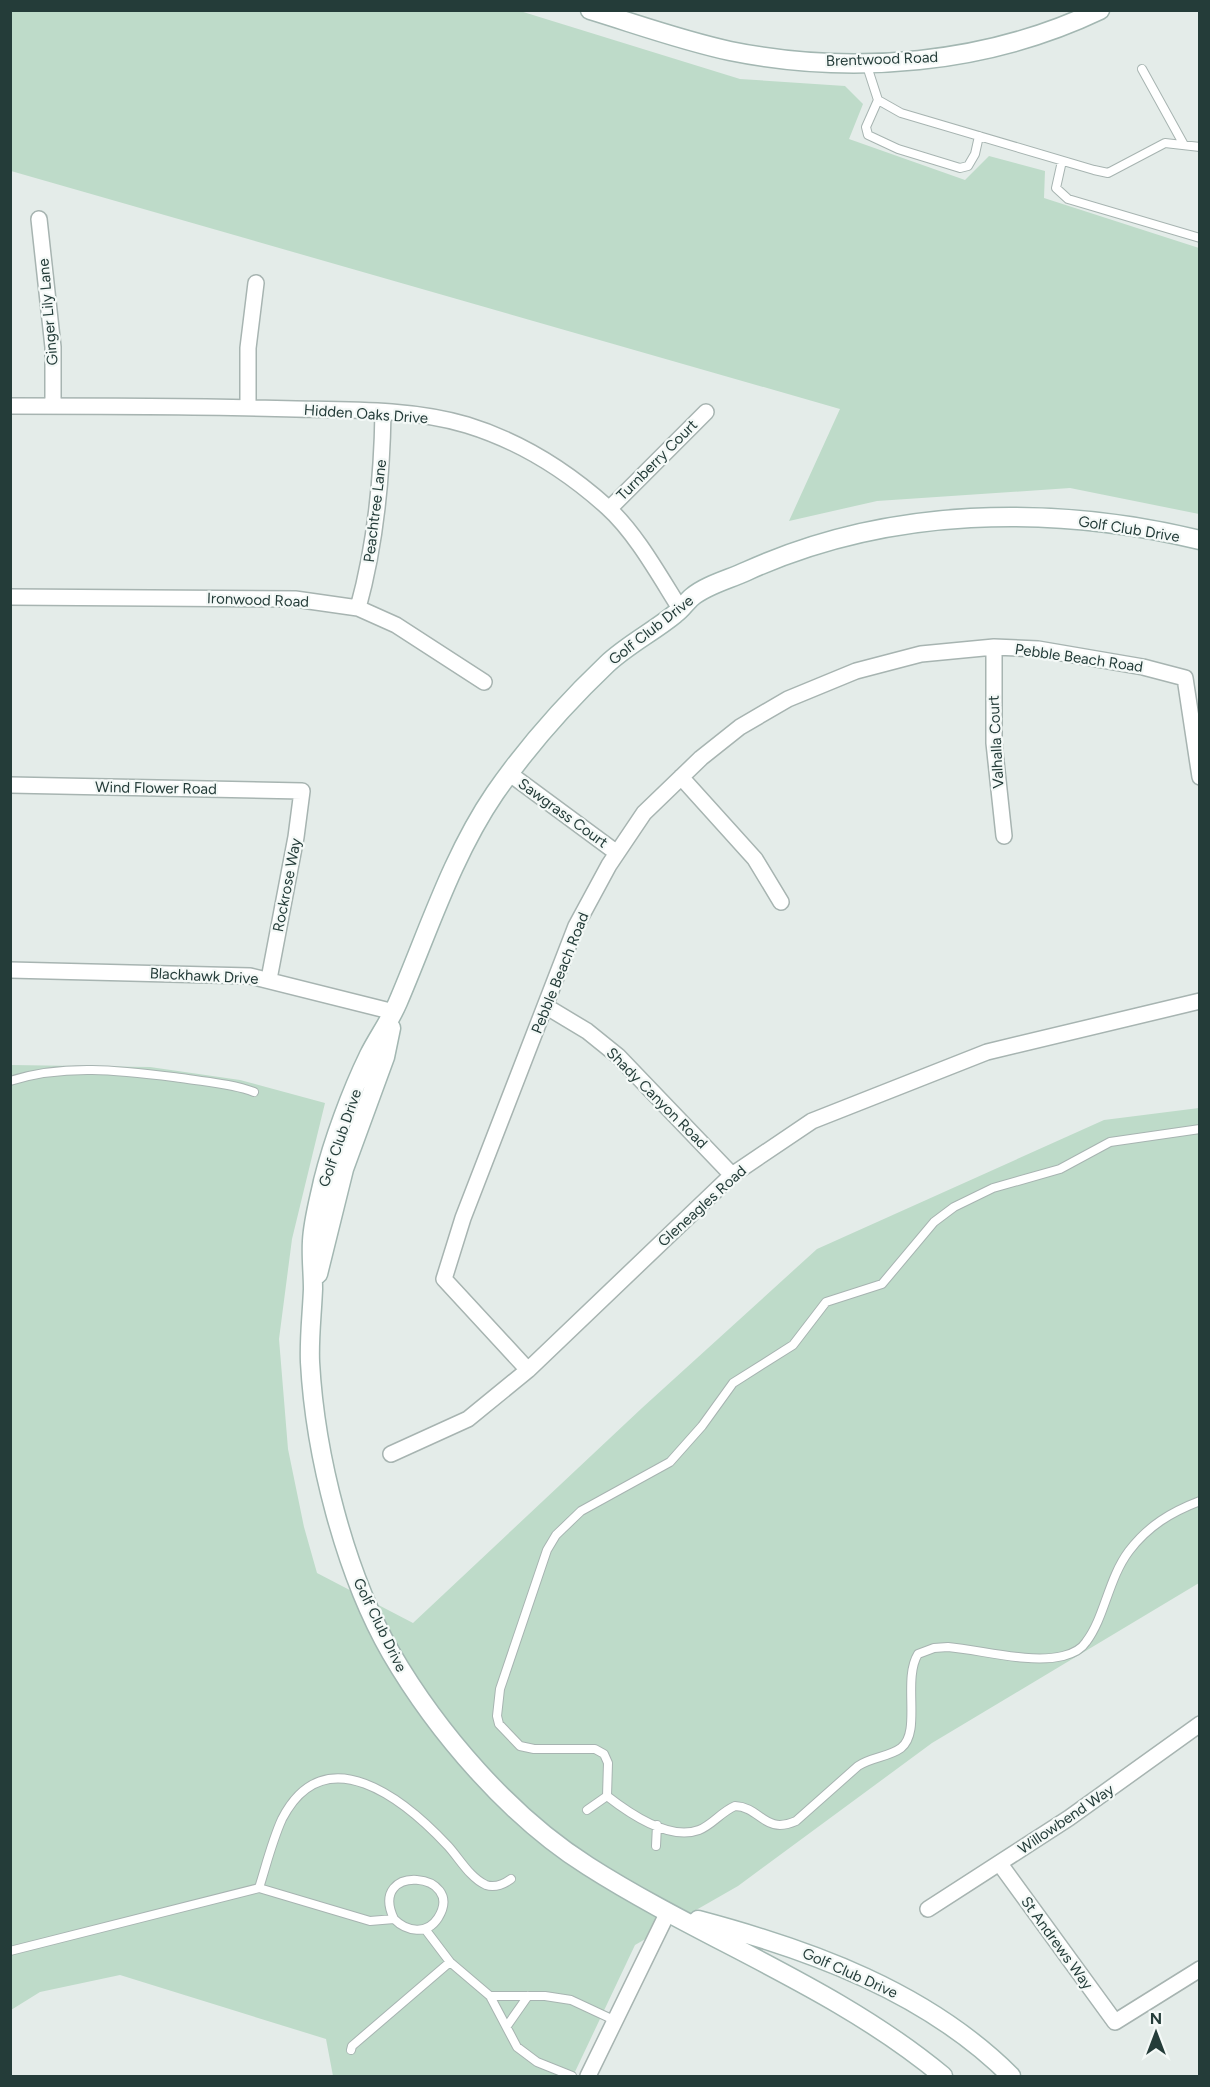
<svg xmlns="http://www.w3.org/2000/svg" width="1210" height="2087" font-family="Figtree,sans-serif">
<rect width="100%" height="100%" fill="#e4ece9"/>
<path fill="#bedbc9" d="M 10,11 L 520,11 L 740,79 L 845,86 L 863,104 L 849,139 L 965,180 L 989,156 L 1045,171 L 1044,198 L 1199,248 L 1199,514 L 1070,488 L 877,501 L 789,521 L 840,409 L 11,171 Z
M 11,1065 L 150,1067 L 240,1080 L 325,1103 L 292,1239 L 279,1339 L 288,1449 L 304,1527 L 317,1573 L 413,1623 L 642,1408 L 817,1249 L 1104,1120 L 1199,1108 L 1199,1583 L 932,1743 L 738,1886 L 635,1945 L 573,2076 L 333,2076 L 326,2039 L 120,1975 L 40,1992 L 11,2010 Z"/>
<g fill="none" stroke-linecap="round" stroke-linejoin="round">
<defs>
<path id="lane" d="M 866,63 L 878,100 L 901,113 L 1094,170 L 1108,173 L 1165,143 L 1200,147
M 1142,69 L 1184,145
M 878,100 L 866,127 L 868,135 L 898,149 L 960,168 L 968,166 L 975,154 L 979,136
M 1062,161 L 1056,188 L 1068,199 L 1200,238
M 10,1081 C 66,1063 124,1071 181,1078 C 205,1082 230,1083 254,1092
M 607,1796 L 608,1763 L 604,1754 L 595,1749 L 534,1749 L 520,1746 L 499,1724 L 497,1716 L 500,1689 L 547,1550 L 556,1535 L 581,1511 L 670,1462 L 702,1426 L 733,1383 L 793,1345 L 826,1302 L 882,1284 L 934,1222 L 954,1207 L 993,1188 L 1060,1169 L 1110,1142 L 1200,1129
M 607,1796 C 630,1814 669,1841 699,1830 C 712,1825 721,1812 735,1806 C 761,1807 764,1835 796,1821 L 858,1766 C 871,1757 889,1757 901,1748 C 922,1732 902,1680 918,1654 L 934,1648 L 948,1647 C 982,1650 1030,1664 1063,1656 C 1071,1654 1081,1650 1086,1642 C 1105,1617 1108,1579 1129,1551 C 1148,1526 1171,1512 1200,1501
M 587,1810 L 607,1796
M 656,1846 L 657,1825
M 259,1888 C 266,1866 272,1841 282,1819 C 325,1735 405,1800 448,1846 C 459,1858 470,1878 486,1885 C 495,1888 504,1884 511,1879
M 425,1929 L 450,1962 L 490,1996
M 10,1951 L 259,1888 L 370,1921 L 394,1919 C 407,1932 427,1935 438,1918 C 467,1872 367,1862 394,1919
M 507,2026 L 528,1996
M 351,2050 L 352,2046 L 450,1962
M 572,2076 L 537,2062 L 517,2047 L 490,1996 L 545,1996 L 571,2000 L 616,2021"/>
<path id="street" d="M 39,219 L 53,347 L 53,406
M 10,406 C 106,406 201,406 296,409 C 352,410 413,409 467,425 C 519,441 567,471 607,507 C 636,533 660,577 681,610
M 248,407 L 248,348 L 256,283
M 609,509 L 706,412
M 10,597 L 295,599 L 358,608 L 396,625 L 484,682
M 358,608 C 376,543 382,479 383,412
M 994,647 L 994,743 L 1004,836
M 510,774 L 617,853
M 681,777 L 755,859 L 781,902
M 10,785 L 302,791 L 296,837 L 269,979
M 10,970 L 250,976 L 394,1012
M 547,1007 L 587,1031 L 618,1056 L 732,1175
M 528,1370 L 444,1279 L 463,1218 L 576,926 L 609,865 L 644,813 L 701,758 L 740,727 L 788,699 L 856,671 L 921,654 L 994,647 L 1038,649 L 1143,667 L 1185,678 L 1200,777
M 391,1454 L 468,1419 L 528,1370 L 732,1175 L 812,1121 L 987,1052 L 1200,1001
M 1000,1864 L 1115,2022 L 1200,1969
M 928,1909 L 1069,1818 L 1200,1724
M 588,2076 L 668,1912"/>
<path id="secondary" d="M 590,10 C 636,24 683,41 730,51 C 853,76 987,64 1100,10
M 318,1274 L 344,1169 L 385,1057 L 391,1028
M 698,1920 C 811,1950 927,1992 1011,2076
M 943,2076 C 836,1987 704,1940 588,1866 C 510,1817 437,1732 391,1653 C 345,1573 315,1455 310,1362 C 309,1338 312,1314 313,1289 C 313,1273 311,1257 312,1241 C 313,1221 319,1200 323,1181 C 333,1141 351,1092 369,1055 C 378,1037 390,1021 398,1002 C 428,932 452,856 495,793 C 527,747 566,703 607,664 C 627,645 653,632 675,614 C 682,609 686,602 692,597 C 706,585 730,579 747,571 C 888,507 1051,504 1200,540"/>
</defs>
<use href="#lane" stroke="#a7b4b1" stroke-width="10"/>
<use href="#street" stroke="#a7b4b1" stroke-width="18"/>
<use href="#secondary" stroke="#a3b7b2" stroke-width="21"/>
<use href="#lane" stroke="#fff" stroke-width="8"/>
<use href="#street" stroke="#fff" stroke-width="15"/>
<use href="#secondary" stroke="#fff" stroke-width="18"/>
</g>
<g text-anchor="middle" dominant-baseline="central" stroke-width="4.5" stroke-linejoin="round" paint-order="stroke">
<g font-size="15" fill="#243c39" stroke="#f4f9f7">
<text transform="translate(882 59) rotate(-2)">Brentwood Road</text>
<text transform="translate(48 312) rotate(-95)">Ginger Lily Lane</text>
<text transform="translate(366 414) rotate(4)">Hidden Oaks Drive</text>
<text transform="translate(657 460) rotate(-45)">Turnberry Court</text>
<text transform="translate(375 511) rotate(-83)">Peachtree Lane</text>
<text transform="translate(1129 529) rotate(9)">Golf Club Drive</text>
<text transform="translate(258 600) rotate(2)">Ironwood Road</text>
<text transform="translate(651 630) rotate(-38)">Golf Club Drive</text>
<text transform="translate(1079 658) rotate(8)">Pebble Beach Road</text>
<text transform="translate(996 742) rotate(-93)">Valhalla Court</text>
<text transform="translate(156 788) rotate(1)">Wind Flower Road</text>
<text transform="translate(563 813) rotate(36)">Sawgrass Court</text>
<text transform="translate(287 885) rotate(-79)">Rockrose Way</text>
<text transform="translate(560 973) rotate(-68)">Pebble Beach Road</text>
<text transform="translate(204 976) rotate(3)">Blackhawk Drive</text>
<text transform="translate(657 1098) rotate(45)">Shady Canyon Road</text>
<text transform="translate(340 1138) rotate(-71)">Golf Club Drive</text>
<text transform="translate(702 1206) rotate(-42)">Gleneagles Road</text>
<text transform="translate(380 1625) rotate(64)">Golf Club Drive</text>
<text transform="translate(1066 1819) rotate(-34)">Willowbend Way</text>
<text transform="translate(1057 1943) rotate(54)">St Andrews Way</text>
<text transform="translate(850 1973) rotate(24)">Golf Club Drive</text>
</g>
</g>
<rect width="1210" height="2087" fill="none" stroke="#243c39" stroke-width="24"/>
<g transform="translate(1156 2033)" stroke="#f4f9f7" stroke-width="4.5" paint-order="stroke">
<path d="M0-4.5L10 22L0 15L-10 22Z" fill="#243c39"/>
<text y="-9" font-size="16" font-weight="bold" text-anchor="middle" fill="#243c39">N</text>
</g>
</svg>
